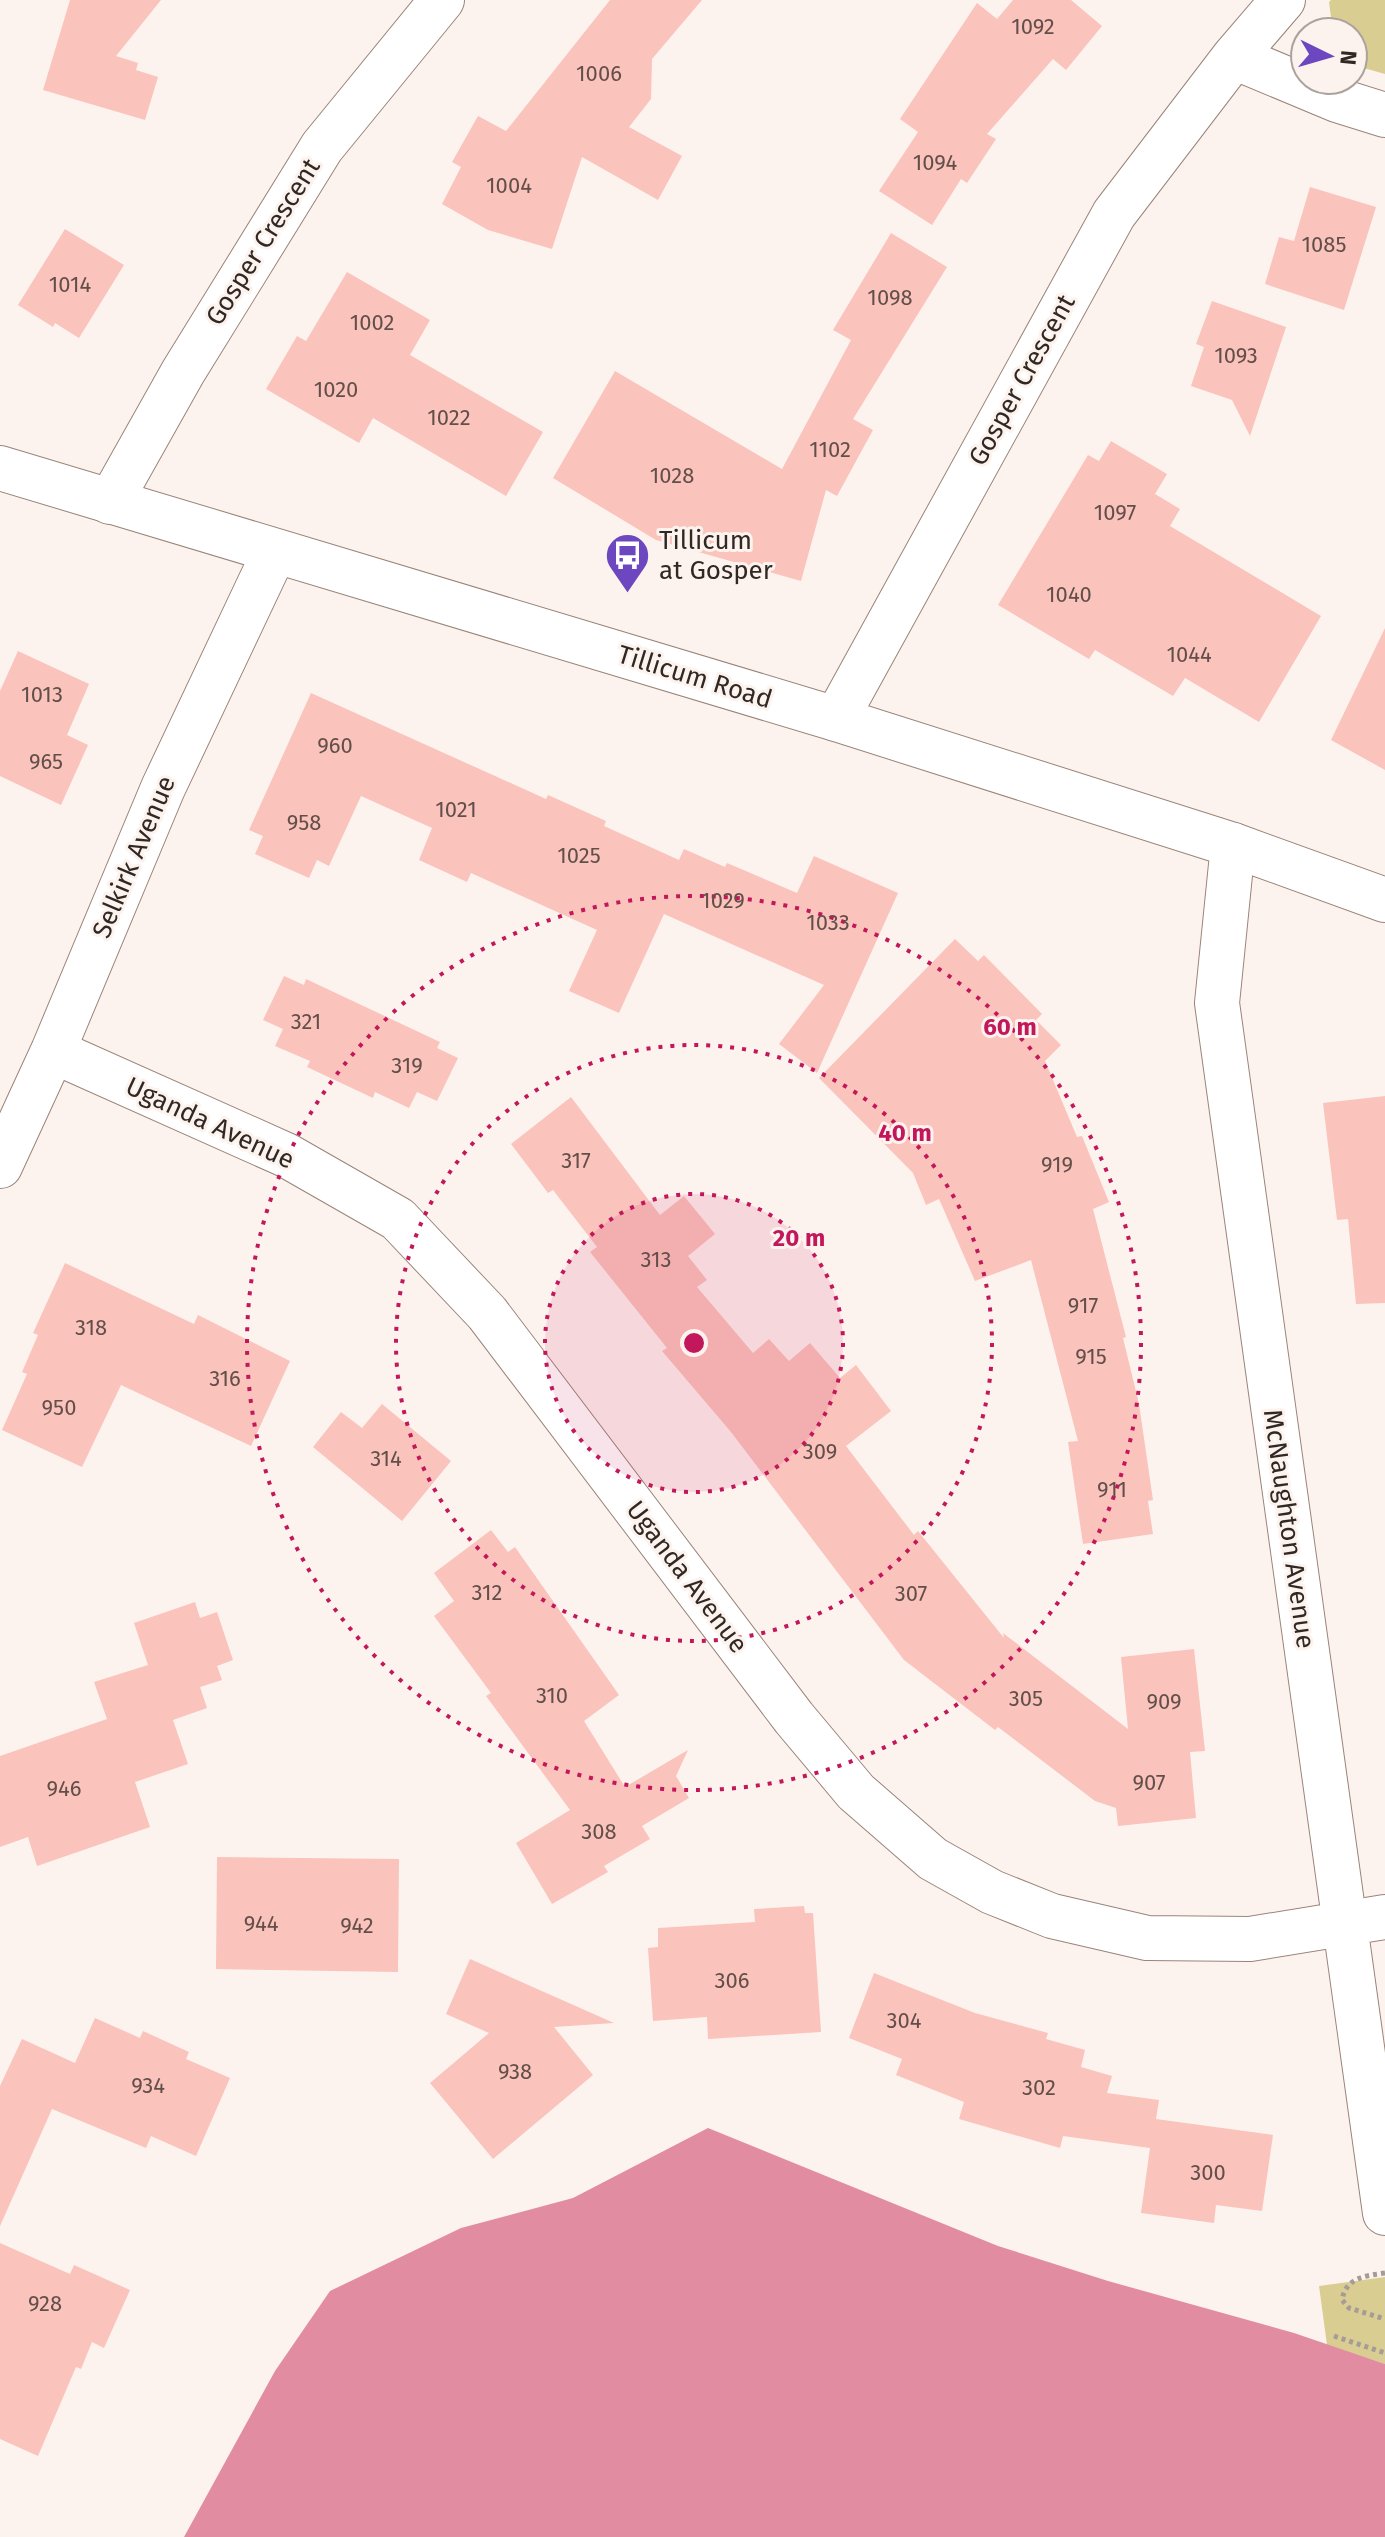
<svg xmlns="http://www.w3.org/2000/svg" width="1385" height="2537" font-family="'Fira Sans',sans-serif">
<rect width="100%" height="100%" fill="#fdf3ee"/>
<path fill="#dacd92" d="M 1331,0 L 1385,0 L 1385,74 L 1353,65 L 1353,32 L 1333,32 L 1329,2 Z
M 1385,2277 L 1385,2364 L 1327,2345 L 1319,2286 Z"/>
<path fill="#e28ca2" d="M 708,2128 L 998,2246 L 1108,2281 L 1294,2333 L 1385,2364 L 1385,2537 L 184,2537 L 275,2371 L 330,2291 L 461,2228 L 573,2198 Z"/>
<path fill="#fac3bc" d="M 70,0 L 161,0 L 116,56 L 138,63 L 136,70 L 158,77 L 145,120 L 43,90 Z
M 610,0 L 702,0 L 652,59 L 651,99 L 629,127 L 682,156 L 658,200 L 582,157 L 552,249 L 488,230 L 442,204 L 461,167 L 452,162 L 478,116 L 506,131 Z
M 1013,0 L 1071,0 L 1102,26 L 1066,70 L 1053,59 L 987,134 L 996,139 L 967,183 L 961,179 L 932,225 L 879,191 L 918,132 L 900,119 L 977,3 L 997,19 Z
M 1310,187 L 1376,207 L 1344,310 L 1265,284 L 1279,237 L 1294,241 Z
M 65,229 L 124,265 L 79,338 L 55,323 L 53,327 L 18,305 Z
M 891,233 L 947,267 L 853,419 L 873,430 L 837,496 L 826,490 L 801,581 L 656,540 L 553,478 L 615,371 L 782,469 L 851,340 L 833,330 Z
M 347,272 L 430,320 L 410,355 L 543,432 L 506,496 L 373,418 L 359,443 L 266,389 L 297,336 L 306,341 Z
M 1212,301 L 1286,327 L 1250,436 L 1232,400 L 1191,386 L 1204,347 L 1196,344 Z
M 1111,441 L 1167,474 L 1155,494 L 1180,509 L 1170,526 L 1321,616 L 1259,722 L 1185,678 L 1173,696 L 1095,650 L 1089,659 L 998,605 L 1088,455 L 1099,461 Z
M 1385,628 L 1385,770 L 1331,740 Z
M 18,651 L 89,684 L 67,735 L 88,745 L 61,805 L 0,776 L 0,691 Z
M 311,693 L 546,799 L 548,795 L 606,821 L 604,826 L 679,860 L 684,849 L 725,867 L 727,863 L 797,893 L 814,856 L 898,893 L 817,1073 L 779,1044 L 824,985 L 664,914 L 619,1013 L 569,991 L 597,930 L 471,873 L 467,882 L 419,860 L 432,828 L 361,796 L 329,866 L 317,860 L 309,878 L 255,854 L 263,836 L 249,830 Z
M 955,939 L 978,961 L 984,955 L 1042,1014 L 1036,1020 L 1061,1045 L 1045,1061 L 1077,1137 L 1082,1136 L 1109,1202 L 1093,1209 L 1126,1337 L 1123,1338 L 1139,1404 L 1153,1500 L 1148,1501 L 1153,1534 L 1083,1544 L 1068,1442 L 1078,1441 L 1031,1260 L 975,1281 L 939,1199 L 926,1205 L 913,1173 L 819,1078 Z
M 284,976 L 304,985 L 306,979 L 440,1042 L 437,1048 L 458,1058 L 437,1101 L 417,1092 L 409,1108 L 375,1092 L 373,1098 L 307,1067 L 310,1061 L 275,1046 L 283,1029 L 263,1020 Z
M 1385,1096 L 1385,1303 L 1356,1304 L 1348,1219 L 1337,1220 L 1323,1103 Z
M 571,1097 L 660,1215 L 684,1196 L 715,1234 L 688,1256 L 707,1280 L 697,1287 L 753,1353 L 769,1339 L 789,1361 L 810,1343 L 840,1378 L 856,1365 L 891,1411 L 846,1446 L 914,1535 L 918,1531 L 1004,1638 L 1003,1633 L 1128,1729 L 1121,1657 L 1194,1649 L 1205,1751 L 1190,1752 L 1196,1818 L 1118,1826 L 1116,1808 L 1095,1801 L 998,1727 L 995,1730 L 904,1660 L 731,1432 L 662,1351 L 667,1348 L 590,1252 L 597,1247 L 553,1190 L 548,1193 L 511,1144 Z
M 65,1263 L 194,1324 L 198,1315 L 290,1361 L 251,1446 L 121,1385 L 82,1467 L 2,1430 L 27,1374 L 22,1372 L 38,1335 L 33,1333 Z
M 382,1404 L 451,1461 L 402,1521 L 313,1447 L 341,1412 L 362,1428 Z
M 491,1530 L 508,1552 L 515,1547 L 619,1695 L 584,1721 L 625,1787 L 688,1750 L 676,1776 L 689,1798 L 642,1826 L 650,1839 L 604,1866 L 608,1872 L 552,1904 L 516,1843 L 570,1810 L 486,1696 L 491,1693 L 434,1616 L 454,1601 L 434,1573 Z
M 195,1602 L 200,1618 L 217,1612 L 233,1660 L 217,1666 L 222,1680 L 200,1687 L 207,1708 L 173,1720 L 188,1764 L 135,1782 L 150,1827 L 37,1866 L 28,1837 L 0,1847 L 0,1756 L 107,1719 L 94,1682 L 148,1665 L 134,1623 Z
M 217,1857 L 399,1859 L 398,1972 L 216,1969 Z
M 804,1906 L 805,1913 L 813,1913 L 821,2032 L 708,2039 L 707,2017 L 653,2021 L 648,1948 L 658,1947 L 658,1928 L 755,1922 L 754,1909 Z
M 470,1959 L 614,2023 L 554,2027 L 593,2075 L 493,2159 L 430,2083 L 489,2033 L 446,2014 Z
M 874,1973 L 975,2013 L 1048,2033 L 1046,2039 L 1085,2050 L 1081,2067 L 1112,2076 L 1107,2093 L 1159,2100 L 1156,2119 L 1273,2135 L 1262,2211 L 1216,2205 L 1214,2223 L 1141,2213 L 1150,2148 L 1063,2136 L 1060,2148 L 959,2119 L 964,2102 L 896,2075 L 902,2059 L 849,2038 Z
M 95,2018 L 140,2038 L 143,2031 L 189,2052 L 186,2059 L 230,2078 L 196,2156 L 151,2136 L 146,2148 L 52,2109 L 0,2226 L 0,2086 L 22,2039 L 75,2063 Z
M 0,2243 L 70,2274 L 74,2265 L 130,2290 L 104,2348 L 92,2342 L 81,2369 L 76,2367 L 38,2456 L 0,2439 Z"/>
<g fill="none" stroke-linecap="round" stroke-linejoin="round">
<defs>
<path id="minor" d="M 1234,57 L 1337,100 L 1385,115
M 110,502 L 183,372 L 322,147 L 442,0
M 836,719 L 1114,214 L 1234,57 L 1283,0
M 1233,845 L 1217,1003 L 1385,2213
M 53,1051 L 286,1155 L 398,1219 L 487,1313 L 794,1718 L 856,1792 L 933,1859 L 992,1892 L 1052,1916 L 1147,1938 L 1250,1939 L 1385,1917
M 0,1166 L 53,1051 L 163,788 L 275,551"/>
<path id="secondary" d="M 0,468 L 836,719 L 1233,845 L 1385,900"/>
</defs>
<use href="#minor" stroke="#9a8479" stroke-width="46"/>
<use href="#secondary" stroke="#9a8479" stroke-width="46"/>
<path stroke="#a69c97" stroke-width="5" stroke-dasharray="4 4" stroke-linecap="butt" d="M 1385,2273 C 1365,2276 1346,2277 1342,2300 L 1349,2308 L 1385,2319
M 1334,2336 L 1385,2353"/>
<use href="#minor" stroke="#fff" stroke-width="44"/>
<use href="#secondary" stroke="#fff" stroke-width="44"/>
</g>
<circle cx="694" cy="1343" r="149" fill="#c2185b" fill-opacity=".12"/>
<g fill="none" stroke="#c2185b" stroke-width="4" stroke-dasharray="4 8">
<circle cx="694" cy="1343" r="149"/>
<circle cx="694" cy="1343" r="298"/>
<circle cx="694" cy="1343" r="447"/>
</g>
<defs>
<symbol id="bus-pin" viewBox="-11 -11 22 30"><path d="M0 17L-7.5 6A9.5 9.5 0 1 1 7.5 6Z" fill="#6c47bf" stroke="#fdf3ee"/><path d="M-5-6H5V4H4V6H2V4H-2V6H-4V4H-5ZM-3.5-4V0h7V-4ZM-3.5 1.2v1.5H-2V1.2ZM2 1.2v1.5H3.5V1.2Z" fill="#fff"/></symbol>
</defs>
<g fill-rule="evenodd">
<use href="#bus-pin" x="602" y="530" width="51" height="69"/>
</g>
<g text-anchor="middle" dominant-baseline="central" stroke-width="6" stroke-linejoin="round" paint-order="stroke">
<g font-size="22" fill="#634f4a">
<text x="1033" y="26">1092</text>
<text x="599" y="73">1006</text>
<text x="935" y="162">1094</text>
<text x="509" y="185">1004</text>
<text x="1324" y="244">1085</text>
<text x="70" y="284">1014</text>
<text x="890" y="297">1098</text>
<text x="372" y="322">1002</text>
<text x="1236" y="355">1093</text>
<text x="336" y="389">1020</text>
<text x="449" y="417">1022</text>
<text x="830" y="449">1102</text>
<text x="672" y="475">1028</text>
<text x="1115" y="512">1097</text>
<text x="1069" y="594">1040</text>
<text x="1189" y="654">1044</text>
<text x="42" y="694">1013</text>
<text x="335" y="745">960</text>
<text x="46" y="761">965</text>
<text x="456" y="809">1021</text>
<text x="304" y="822">958</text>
<text x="579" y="855">1025</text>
<text x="723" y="900">1029</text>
<text x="828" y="922">1033</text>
<text x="306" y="1021">321</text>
<text x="407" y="1065">319</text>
<text x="576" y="1160">317</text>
<text x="1057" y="1164">919</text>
<text x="656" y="1259">313</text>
<text x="1083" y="1305">917</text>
<text x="91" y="1327">318</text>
<text x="1091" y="1356">915</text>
<text x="225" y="1378">316</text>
<text x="59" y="1407">950</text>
<text x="820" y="1451">309</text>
<text x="386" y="1458">314</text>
<text x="1112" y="1489">911</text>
<text x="487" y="1592">312</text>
<text x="911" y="1593">307</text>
<text x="552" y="1695">310</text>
<text x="1026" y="1698">305</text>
<text x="1164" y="1701">909</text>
<text x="1149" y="1782">907</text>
<text x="64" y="1788">946</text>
<text x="599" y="1831">308</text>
<text x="261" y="1923">944</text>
<text x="357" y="1925">942</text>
<text x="732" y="1980">306</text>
<text x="904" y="2020">304</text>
<text x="515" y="2071">938</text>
<text x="148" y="2085">934</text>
<text x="1039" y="2087">302</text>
<text x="1208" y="2172">300</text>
<text x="45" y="2303">928</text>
</g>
<g font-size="26" fill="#312824" stroke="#fdf3ee">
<text transform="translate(263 242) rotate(-58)">Gosper Crescent</text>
<text transform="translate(1022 380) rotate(-61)">Gosper Crescent</text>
<text transform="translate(695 677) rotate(17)">Tillicum Road</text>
<text transform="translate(134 857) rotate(-67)">Selkirk Avenue</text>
<text transform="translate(210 1123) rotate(25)">Uganda Avenue</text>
<text transform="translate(1289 1529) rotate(82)">McNaughton Avenue</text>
<text transform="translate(687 1577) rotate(53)">Uganda Avenue</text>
</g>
<g font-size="26" fill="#312824" stroke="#fdf3ee" text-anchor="start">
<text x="659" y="540">Tillicum<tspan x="659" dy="30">at Gosper</tspan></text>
</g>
</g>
<circle cx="694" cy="1343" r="12" fill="#c2185b" stroke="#fdf3ee" stroke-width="4"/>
<g font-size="24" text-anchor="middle" font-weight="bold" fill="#c2185b" stroke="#fdf3ee" stroke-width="6" stroke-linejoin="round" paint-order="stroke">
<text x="1010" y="1035">60 m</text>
<text x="905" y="1141">40 m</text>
<text x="799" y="1246">20 m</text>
</g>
<g transform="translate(1329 56) rotate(95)"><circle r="38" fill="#fdf3ee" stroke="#aba29d" stroke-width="2"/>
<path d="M0-6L14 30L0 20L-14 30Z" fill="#6c47bf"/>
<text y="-12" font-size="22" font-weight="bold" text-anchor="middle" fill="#312824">N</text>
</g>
</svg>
